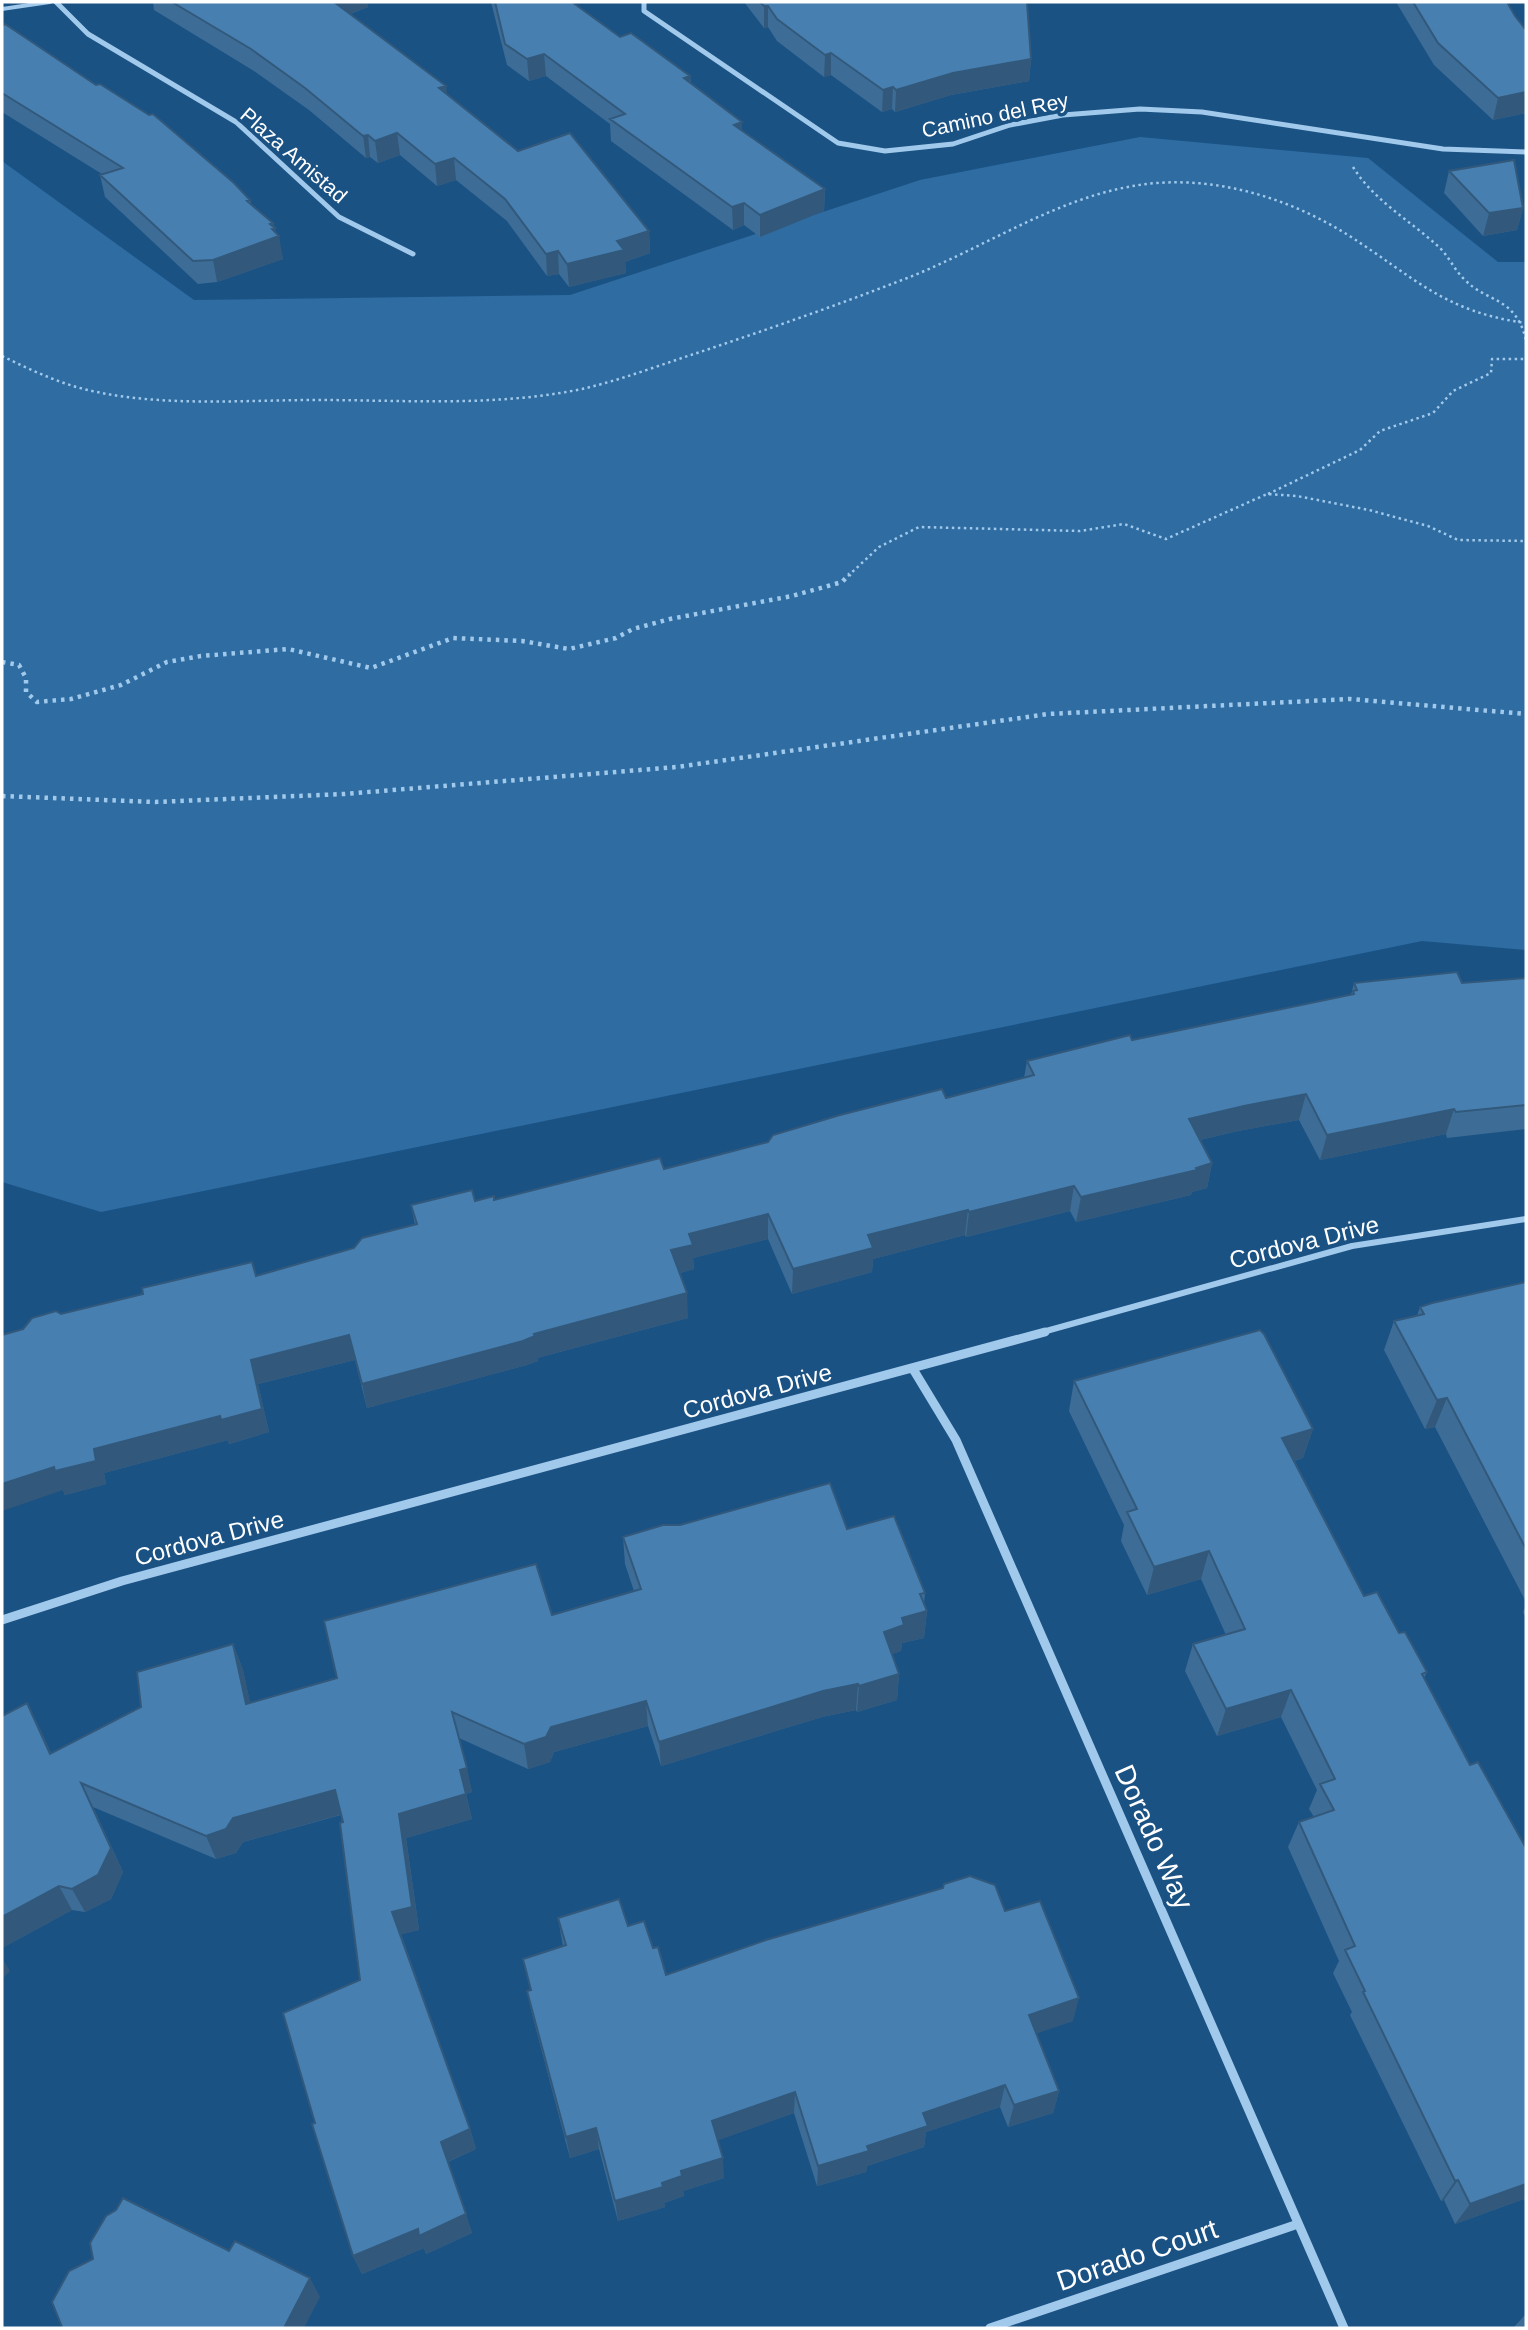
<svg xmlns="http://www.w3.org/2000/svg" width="1528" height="2330" font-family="Arial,sans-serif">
<rect width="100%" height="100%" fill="#1b5284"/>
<path fill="#2e6ca2" d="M 1140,137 L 1368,158 L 1498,262 L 1526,262 L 1526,950 L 1422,941 L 101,1212 L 2,1182 L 2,161 L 194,300 L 570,295 L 920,180 Z"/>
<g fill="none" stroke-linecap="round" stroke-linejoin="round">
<path stroke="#a1c9eb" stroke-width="2.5" stroke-dasharray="2.5 3.5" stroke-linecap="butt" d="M 1353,167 C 1374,201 1411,221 1440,248 C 1449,257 1454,269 1463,278 C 1487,304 1515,295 1526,340
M 2,356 C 31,370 60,384 92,391 C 165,407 242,400 317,400 C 405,400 495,407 582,389 C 621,380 660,365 697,353 C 766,330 835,306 902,280 C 987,248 1065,190 1157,183 C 1224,178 1292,200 1348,235 C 1414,277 1444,312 1526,323
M 1268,494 L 1360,450 L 1380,431 L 1433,413 L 1453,391 L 1491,373 L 1492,359 L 1526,359
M 848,576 L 879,547 L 919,527 L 1080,531 L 1124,524 L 1166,539 L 1267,494 L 1297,496 L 1369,510 L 1428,526 L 1458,540 L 1526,541"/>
<path stroke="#a1c9eb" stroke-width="4.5" stroke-dasharray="3.5 5" stroke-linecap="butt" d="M 2,662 L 19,665 L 26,678 L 26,692 L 37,702 L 71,699 L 121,685 L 167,662 L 201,656 L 288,649 L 371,668 L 453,638 L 522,641 L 569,649 L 616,638 L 633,629 L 670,619 L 792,596 L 842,582 L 850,574
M 2,796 L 155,802 L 344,794 L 677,767 L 1048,714 L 1350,699 L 1526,714"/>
<path stroke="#a1c9eb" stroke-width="5" d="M 56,2 L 88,34 L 236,122 L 339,217 L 413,254
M 644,2 L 644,11 L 838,143 L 885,151 L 953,144 L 1010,125 L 1063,115 L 1140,109 L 1202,112 L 1443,149 L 1526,152"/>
<path stroke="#a1c9eb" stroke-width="6" d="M 1039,1333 L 1352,1246 L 1526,1219"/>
<path stroke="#a1c9eb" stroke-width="9" d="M 913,1369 L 956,1440 L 1344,2328
M 2,1620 L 122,1581 L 1045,1332
M 990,2328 L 1298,2224"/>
<path fill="#a1c9eb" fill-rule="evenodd" d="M 36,2 L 54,2 L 50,4 L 2,11 L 2,7 Z"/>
</g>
<path fill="#3d6d97" d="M 153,2 L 367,2 L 368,7 L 350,14 L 447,95 L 518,151 L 649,231 L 650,253 L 625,262 L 626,273 L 569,287 L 559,274 L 547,276 L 507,221 L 456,180 L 437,186 L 400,155 L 378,163 L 370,157 L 366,158 L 309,110 L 254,71 L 154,10 Z
M 491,2 L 572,2 L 620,37 L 690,76 L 691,83 L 742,131 L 825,189 L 824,211 L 760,237 L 744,225 L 733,230 L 611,141 L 610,124 L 546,76 L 529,81 L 507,65 Z
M 744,2 L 1027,2 L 1031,59 L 1029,81 L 951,95 L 895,112 L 892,109 L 882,112 L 831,75 L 824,77 L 777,41 L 768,27 L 764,28 Z
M 1396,2 L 1507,2 L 1515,16 L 1526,30 L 1526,113 L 1493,120 L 1434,65 Z
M 2,26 L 250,200 L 251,204 L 273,223 L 283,259 L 217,282 L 198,284 L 105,197 L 100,175 L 102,174 L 2,112 Z
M 1449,171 L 1523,208 L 1517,230 L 1483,236 L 1444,193 Z
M 1526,978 L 1526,1129 L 1447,1138 L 1446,1134 L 1320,1160 L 1299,1120 L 1238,1131 L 1200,1140 L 1212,1163 L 1207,1188 L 1192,1192 L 1191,1195 L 1076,1222 L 1070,1211 L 966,1237 L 965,1235 L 873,1259 L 872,1272 L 792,1294 L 768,1239 L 693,1258 L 694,1269 L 680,1273 L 688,1318 L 537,1358 L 538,1361 L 527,1365 L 367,1408 L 355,1360 L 258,1384 L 269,1432 L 229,1444 L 228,1440 L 104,1473 L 106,1484 L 65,1495 L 63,1490 L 23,1329 L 61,1314 L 256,1276 L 354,1248 L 415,1225 L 411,1205 L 494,1200 L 664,1169 L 946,1098 L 1024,1078 L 1027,1061 L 1351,995 L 1354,983 L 1462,983 Z
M 1526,1282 L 1526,1602 L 1435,1427 L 1425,1429 L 1384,1350 L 1394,1321 L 1417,1316 L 1420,1307 Z
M 1074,1381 L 1313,1429 L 1303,1458 L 1294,1461 L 1364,1596 L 1399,1633 L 1427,1672 L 1424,1678 L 1470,1765 L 1526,1848 L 1526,2204 L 1524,2199 L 1455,2224 L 1444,2200 L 1441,2201 L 1350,2015 L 1352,2012 L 1333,1973 L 1339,1961 L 1288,1847 L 1299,1822 L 1314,1817 L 1309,1809 L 1317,1790 L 1281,1717 L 1217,1736 L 1185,1671 L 1193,1644 L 1226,1635 L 1201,1579 L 1147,1595 L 1121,1541 L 1124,1525 L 1069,1411 Z
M 847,1529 L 925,1593 L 924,1604 L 927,1611 L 924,1638 L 902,1643 L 901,1651 L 892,1654 L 899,1674 L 897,1700 L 857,1712 L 856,1710 L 822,1717 L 661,1766 L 648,1726 L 554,1752 L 550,1762 L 528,1769 L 459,1738 L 472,1792 L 466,1794 L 472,1819 L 406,1838 L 419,1930 L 401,1934 L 470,2129 L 476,2149 L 448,2162 L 472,2233 L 426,2254 L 424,2248 L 362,2274 L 353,2256 L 315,2123 L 360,1980 L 341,1815 L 243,1842 L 236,1853 L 216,1859 L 93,1807 L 123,1872 L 111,1899 L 85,1912 L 72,1910 L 2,1948 L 40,1729 L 51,1753 L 141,1707 L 233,1644 L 243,1670 L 250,1703 L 634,1591 L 625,1564 L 623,1537 Z
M 1526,1606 L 1526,1618 L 1523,1612 Z
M 1005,1911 L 1073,2021 L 1036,2033 L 1059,2091 L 1053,2113 L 1008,2127 L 1000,2107 L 926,2132 L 924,2147 L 867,2166 L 866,2172 L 817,2186 L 794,2113 L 718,2140 L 724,2178 L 683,2191 L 684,2196 L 664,2203 L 665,2207 L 618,2221 L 599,2149 L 570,2158 L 532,2014 L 527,1991 L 530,1990 L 523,1959 L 563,1946 L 558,1918 L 628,1926 L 653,1948 L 666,1975 Z
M 1526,2314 L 1526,2328 L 1513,2328 Z"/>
<path fill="#32597b" d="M 331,2 L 367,2 L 368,7 L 333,20 Z
M 764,6 L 768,6 L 768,27 L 764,28 Z
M 831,53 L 831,75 L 824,77 L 825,55 Z
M 544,54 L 546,76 L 529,81 L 527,59 Z
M 1031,59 L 1029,81 L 951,95 L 895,112 L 896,90 L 953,73 Z
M 690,76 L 691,98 L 684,78 Z
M 446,86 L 449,107 L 439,88 Z
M 893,87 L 892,109 L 882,112 L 883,90 Z
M 1526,92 L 1526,113 L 1493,120 L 1498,98 Z
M 742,122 L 742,145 L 734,125 Z
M 397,133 L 400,155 L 378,163 L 375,141 Z
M 368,135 L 370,157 L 366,158 L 363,136 Z
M 454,158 L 456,180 L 437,186 L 435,164 Z
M 825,189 L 824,211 L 760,237 L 760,215 Z
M 744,203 L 744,225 L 733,230 L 732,207 Z
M 1523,208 L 1517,230 L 1483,236 L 1489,213 Z
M 273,223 L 274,229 L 275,228 L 277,237 L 279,236 L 283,259 L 217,282 L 213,260 Z
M 649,231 L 650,253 L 625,262 L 626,273 L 569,287 L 567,264 L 617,241 Z
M 558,251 L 559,274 L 547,276 L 546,254 Z
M 1306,1094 L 1299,1120 L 1238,1131 L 1183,1144 L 1189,1119 L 1244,1106 Z
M 1454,1109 L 1446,1134 L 1320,1160 L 1327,1135 Z
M 1212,1163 L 1207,1188 L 1192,1192 L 1191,1195 L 1076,1222 L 1081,1197 Z
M 1074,1186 L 1070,1211 L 966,1237 L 969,1212 Z
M 968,1210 L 965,1235 L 873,1259 L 872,1272 L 792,1294 L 793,1269 L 868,1235 Z
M 768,1214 L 768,1239 L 693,1258 L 694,1269 L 672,1275 L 671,1250 L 689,1234 Z
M 687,1293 L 688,1318 L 537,1358 L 538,1361 L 527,1365 L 367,1408 L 362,1384 L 534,1334 Z
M 349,1335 L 355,1360 L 258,1384 L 269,1432 L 229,1444 L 221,1420 L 251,1360 Z
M 1447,1398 L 1435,1427 L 1425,1429 L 1437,1400 Z
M 220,1416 L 228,1440 L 104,1473 L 106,1484 L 65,1495 L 63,1490 L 2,1511 L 2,1484 L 94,1449 Z
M 1313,1429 L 1303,1458 L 1273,1467 L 1282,1438 Z
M 1209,1551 L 1201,1579 L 1147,1595 L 1154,1567 Z
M 927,1611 L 924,1638 L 902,1643 L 901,1651 L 882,1658 L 884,1632 L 902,1618 Z
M 233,1644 L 243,1670 L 256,1729 L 246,1704 Z
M 899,1674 L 897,1700 L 857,1712 L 859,1686 Z
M 858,1684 L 856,1710 L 822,1717 L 661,1766 L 659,1742 L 823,1691 Z
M 1291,1690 L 1281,1717 L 1217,1736 L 1226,1709 Z
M 646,1701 L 648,1726 L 554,1752 L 550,1762 L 528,1769 L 524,1744 L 551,1727 Z
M 27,1703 L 40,1729 L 63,1779 L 50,1754 Z
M 467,1768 L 472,1792 L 465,1794 L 460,1770 Z
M 81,1783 L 123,1872 L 111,1899 L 85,1912 L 72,1889 Z
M 335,1790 L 343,1814 L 243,1842 L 236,1853 L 216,1859 L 206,1836 L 233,1818 Z
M 466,1794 L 472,1819 L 406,1838 L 419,1930 L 399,1935 L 392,1912 L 399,1814 Z
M 59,1886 L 72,1910 L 2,1948 L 2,1917 Z
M 2,1958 L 10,1971 L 2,1979 Z
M 1079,1998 L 1073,2021 L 1024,2038 L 1029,2015 Z
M 1005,2085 L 1000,2107 L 926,2132 L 924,2147 L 867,2166 L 866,2172 L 817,2186 L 818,2166 L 923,2113 Z
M 1059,2091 L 1053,2113 L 1008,2127 L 1014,2105 Z
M 795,2092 L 794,2113 L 713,2142 L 712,2121 Z
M 596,2128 L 599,2149 L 570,2158 L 566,2137 Z
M 470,2129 L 476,2149 L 447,2162 L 441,2142 Z
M 723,2158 L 724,2178 L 683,2191 L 684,2196 L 664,2203 L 665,2207 L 618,2221 L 615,2201 L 681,2171 Z
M 1458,2180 L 1444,2200 L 1441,2201 L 1455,2181 Z
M 1526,2184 L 1526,2196 L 1524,2199 L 1455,2224 L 1470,2204 Z
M 466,2214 L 472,2233 L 426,2254 L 424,2248 L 362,2274 L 353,2256 L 418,2229 Z
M 310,2278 L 320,2297 L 304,2328 L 284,2328 Z"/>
<path fill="#477fb0" stroke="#32597b" stroke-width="2" d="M 172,2 L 334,2 L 446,86 L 439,88 L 518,151 L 570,133 L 649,231 L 617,241 L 624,250 L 567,264 L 558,251 L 546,254 L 505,199 L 454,158 L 435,164 L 397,133 L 375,141 L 368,135 L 363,136 L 305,88 L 251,49 Z
M 495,2 L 572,2 L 620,37 L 631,33 L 690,76 L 684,78 L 742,122 L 734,125 L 825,189 L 760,215 L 744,203 L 732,207 L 610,119 L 625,114 L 544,54 L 527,59 L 505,44 Z
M 760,2 L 1027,2 L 1031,59 L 953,73 L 896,90 L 893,87 L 883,90 L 831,53 L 825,55 L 777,19 L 768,6 L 764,6 Z
M 1413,2 L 1507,2 L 1515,16 L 1526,30 L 1526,92 L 1498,98 L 1438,43 Z
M 5,24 L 96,85 L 100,84 L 149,115 L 153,114 L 234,183 L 250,200 L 247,201 L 273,223 L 270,224 L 275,228 L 272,229 L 279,236 L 213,260 L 193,261 L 100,175 L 123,168 L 2,93 L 2,26 Z
M 1514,160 L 1523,208 L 1489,213 L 1449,171 Z
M 1457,972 L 1462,983 L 1526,978 L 1526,1105 L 1456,1112 L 1454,1109 L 1327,1135 L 1306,1094 L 1244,1106 L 1189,1119 L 1212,1163 L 1196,1168 L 1197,1170 L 1081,1197 L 1074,1186 L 969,1212 L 968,1210 L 868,1235 L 873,1248 L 793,1269 L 768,1214 L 689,1234 L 693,1245 L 671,1250 L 687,1293 L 534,1334 L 535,1336 L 523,1341 L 362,1384 L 349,1335 L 251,1360 L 262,1409 L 221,1420 L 220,1416 L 94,1449 L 96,1461 L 55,1471 L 54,1467 L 2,1484 L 2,1335 L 23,1329 L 32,1318 L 56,1311 L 61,1314 L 143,1294 L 142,1288 L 252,1262 L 256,1276 L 354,1248 L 362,1238 L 417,1224 L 411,1205 L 472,1190 L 475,1201 L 494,1196 L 494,1200 L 660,1158 L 664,1169 L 768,1142 L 773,1135 L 840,1115 L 942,1089 L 946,1098 L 1034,1075 L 1027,1061 L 1130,1035 L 1132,1040 L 1354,994 L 1353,991 L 1357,990 L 1354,983 Z
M 1526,1282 L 1526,1549 L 1447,1398 L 1437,1400 L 1394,1321 L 1424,1314 L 1420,1307 L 1432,1303 Z
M 1260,1330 L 1264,1334 L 1313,1429 L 1282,1438 L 1364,1596 L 1377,1592 L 1399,1633 L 1405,1632 L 1427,1672 L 1422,1674 L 1470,1765 L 1478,1762 L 1526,1848 L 1526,2184 L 1470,2204 L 1458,2180 L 1455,2181 L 1363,1992 L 1365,1991 L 1345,1950 L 1355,1946 L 1299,1822 L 1334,1810 L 1320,1784 L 1335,1779 L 1291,1690 L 1226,1709 L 1193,1644 L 1245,1629 L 1209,1551 L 1154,1567 L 1127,1512 L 1137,1509 L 1074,1381 Z
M 830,1483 L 847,1529 L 894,1516 L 925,1593 L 920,1594 L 927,1611 L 902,1618 L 904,1625 L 884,1632 L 899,1674 L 859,1686 L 858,1684 L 823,1691 L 659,1742 L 646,1701 L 551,1727 L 546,1737 L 524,1744 L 452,1712 L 467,1768 L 460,1770 L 466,1794 L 399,1814 L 412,1907 L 392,1912 L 470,2129 L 441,2142 L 466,2214 L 419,2236 L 418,2229 L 353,2256 L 312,2124 L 315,2123 L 283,2013 L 360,1980 L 340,1823 L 343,1822 L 335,1790 L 233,1818 L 226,1829 L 206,1836 L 81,1783 L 111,1848 L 98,1875 L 72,1889 L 59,1886 L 2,1917 L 2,1716 L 27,1703 L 50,1754 L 141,1707 L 137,1672 L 233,1644 L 246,1704 L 337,1678 L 324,1621 L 536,1564 L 552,1615 L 641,1589 L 623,1537 L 663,1525 L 680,1525 Z
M 970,1876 L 995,1885 L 1005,1911 L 1040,1901 L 1079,1998 L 1029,2015 L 1059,2091 L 1014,2105 L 1005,2085 L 923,2113 L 928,2126 L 867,2146 L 869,2151 L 818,2166 L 795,2092 L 712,2121 L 723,2158 L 681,2171 L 682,2176 L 662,2183 L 663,2187 L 615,2201 L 596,2128 L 566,2137 L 527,1991 L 531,1990 L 523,1959 L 566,1945 L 558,1918 L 619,1899 L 628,1926 L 644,1921 L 653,1948 L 658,1947 L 666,1975 L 766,1940 L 943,1888 L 944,1884 Z
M 123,2198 L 229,2251 L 235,2241 L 310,2278 L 284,2328 L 61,2328 L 62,2327 L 52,2302 L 69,2271 L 93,2259 L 90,2243 L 106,2216 L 116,2210 Z"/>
<g text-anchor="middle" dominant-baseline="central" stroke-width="7" stroke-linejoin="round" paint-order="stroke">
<g font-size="21" fill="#fff" stroke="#1b5284">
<text transform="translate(995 115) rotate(-12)">Camino del Rey</text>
<text transform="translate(294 155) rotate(41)">Plaza Amistad</text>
</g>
<g font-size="24" fill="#fff" stroke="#1b5284">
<text transform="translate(1304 1242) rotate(-14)">Cordova Drive</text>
<text transform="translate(757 1391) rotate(-15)">Cordova Drive</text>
<text transform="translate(209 1538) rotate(-15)">Cordova Drive</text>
</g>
<g font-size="28" fill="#fff" stroke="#1b5284">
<text transform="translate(1154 1837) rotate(66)">Dorado Way</text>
<text transform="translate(1137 2255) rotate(-19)">Dorado Court</text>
</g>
</g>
<rect width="1528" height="2330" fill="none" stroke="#ffffff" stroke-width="7"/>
</svg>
